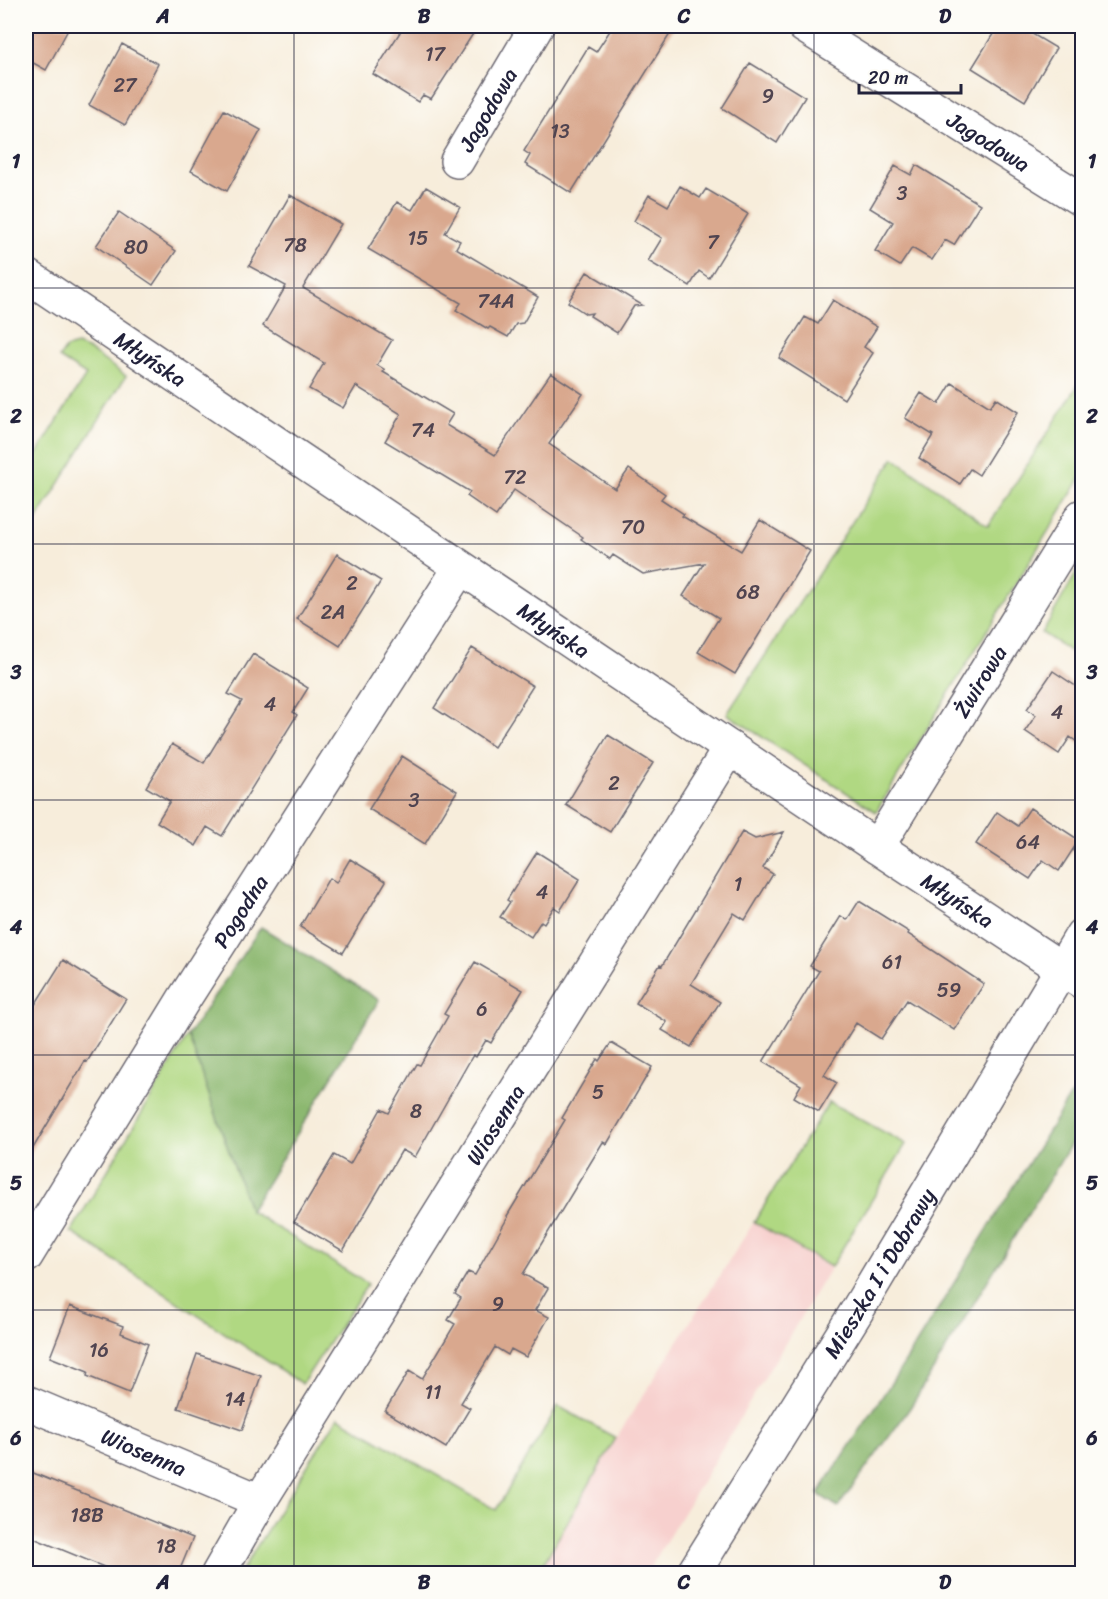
<svg xmlns="http://www.w3.org/2000/svg" width="1108" height="1599" font-family="Sriracha,sans-serif">
<rect width="100%" height="100%" fill="#fdfcf7"/>
<filter id="ink" filterUnits="userSpaceOnUse"><feTurbulence type="fractalNoise" baseFrequency=".0167" numOctaves="2"/><feDisplacementMap in="SourceGraphic" scale="12" xChannelSelector="R" yChannelSelector="G"/><feConvolveMatrix kernelMatrix="1 2 1 2 8 2 1 2 1" color-interpolation-filters="sRGB"/></filter>
<filter id="wash" filterUnits="userSpaceOnUse"><feTurbulence type="fractalNoise" baseFrequency=".008" numOctaves="4" result="noise"/><feDisplacementMap in="SourceGraphic" scale="24" xChannelSelector="R" yChannelSelector="G"/><feGaussianBlur stdDeviation="1.35" result="paint"/><feColorMatrix in="noise" values="0 0 0 0 0 0 0 0 0 0 0 0 0 0 0 0 0 1.4 0 .05"/><feComposite in="paint" operator="in"/></filter>
<g filter="url(#wash)">
<rect width="100%" height="100%" fill="#f7eddb"/>
<path fill="#f7d0ce" d="M 754,1222 L 831,1267 L 647,1573 L 538,1574 L 616,1438 Z"/>
<path fill="#b0d882" stroke="#697d5e" stroke-width="1.5" d="M 77,345 L 89,350 L 126,376 L 26,537 L 26,471 L 86,375 L 59,358 L 66,348 Z
M 1082,379 L 1082,476 L 876,812 L 727,714 L 894,458 L 988,526 Z
M 1082,563 L 1082,659 L 1042,633 Z
M 188,1035 L 250,1211 L 368,1284 L 302,1384 L 71,1232 Z
M 829,1102 L 906,1144 L 831,1267 L 754,1222 Z
M 558,1406 L 616,1438 L 538,1573 L 240,1573 L 338,1417 L 496,1510 Z"/>
<path fill="#8cb870" stroke="#576d56" stroke-width="1.5" d="M 261,927 L 379,1000 L 250,1211 L 188,1035 Z
M 1082,1085 L 1082,1126 L 910,1408 L 838,1507 L 818,1494 L 905,1362 L 1070,1096 Z"/>
<g id="blocks">
<path fill="#d9a88e" d="M 26,26 L 70,26 L 46,70 L 26,59 Z
M 404,26 L 478,26 L 431,99 L 423,95 L 418,102 L 373,74 Z
M 613,26 L 675,26 L 571,193 L 525,164 L 530,155 L 524,151 L 588,47 L 596,52 Z
M 998,26 L 1019,26 L 1056,48 L 1025,101 L 972,68 Z
M 122,44 L 158,64 L 125,125 L 89,105 Z
M 750,63 L 805,97 L 777,143 L 722,108 Z
M 224,110 L 261,130 L 227,191 L 191,171 Z
M 916,165 L 980,204 L 954,245 L 945,240 L 932,260 L 912,248 L 900,266 L 875,251 L 893,222 L 870,208 L 895,166 L 911,175 Z
M 680,186 L 700,198 L 706,189 L 748,214 L 709,278 L 699,271 L 690,286 L 648,261 L 662,238 L 634,221 L 649,195 L 668,206 Z
M 426,187 L 460,207 L 445,233 L 460,241 L 456,248 L 538,297 L 523,323 L 516,324 L 508,337 L 490,327 L 488,329 L 456,310 L 461,303 L 368,249 L 397,202 L 412,210 Z
M 290,195 L 341,224 L 303,288 L 392,340 L 377,365 L 385,370 L 383,372 L 453,414 L 446,425 L 495,455 L 551,373 L 583,394 L 549,444 L 615,489 L 629,469 L 665,494 L 661,499 L 684,514 L 682,516 L 741,551 L 760,520 L 810,551 L 735,674 L 698,652 L 719,618 L 683,596 L 704,563 L 643,574 L 613,555 L 610,559 L 581,539 L 583,537 L 514,490 L 496,516 L 467,496 L 470,492 L 385,441 L 401,414 L 356,386 L 343,408 L 309,389 L 324,363 L 263,326 L 286,286 L 249,266 Z
M 119,212 L 176,251 L 153,285 L 96,246 Z
M 587,272 L 642,305 L 634,306 L 617,333 L 590,316 L 592,313 L 586,314 L 568,302 Z
M 833,300 L 877,327 L 864,347 L 873,353 L 844,399 L 779,358 L 805,317 L 818,324 Z
M 952,383 L 990,407 L 996,398 L 1018,412 L 979,475 L 970,469 L 960,484 L 919,458 L 933,435 L 905,418 L 921,393 L 939,404 Z
M 337,554 L 381,581 L 340,646 L 297,619 Z
M 472,648 L 533,686 L 494,747 L 434,708 Z
M 253,654 L 308,688 L 293,712 L 297,715 L 222,836 L 207,827 L 196,846 L 157,822 L 170,801 L 146,787 L 172,744 L 204,763 L 242,701 L 228,694 Z
M 1053,671 L 1083,691 L 1083,746 L 1070,737 L 1059,754 L 1025,731 L 1036,715 L 1027,709 Z
M 608,735 L 653,763 L 610,832 L 566,805 Z
M 402,756 L 457,791 L 425,844 L 369,809 Z
M 1030,808 L 1079,840 L 1059,871 L 1043,860 L 1030,879 L 976,844 L 997,812 L 1018,826 Z
M 742,832 L 755,839 L 784,832 L 763,868 L 773,874 L 745,920 L 734,913 L 691,984 L 720,1002 L 691,1047 L 662,1030 L 667,1022 L 636,1003 L 660,965 L 662,966 Z
M 537,852 L 580,879 L 560,911 L 554,907 L 544,923 L 541,921 L 531,937 L 500,917 L 510,902 L 507,900 Z
M 350,859 L 386,881 L 343,953 L 300,927 L 329,878 L 336,883 Z
M 859,901 L 909,932 L 908,934 L 984,984 L 954,1030 L 907,1000 L 881,1039 L 856,1023 L 824,1075 L 837,1083 L 819,1112 L 794,1097 L 801,1085 L 763,1062 L 819,971 L 810,966 L 841,916 L 847,920 Z
M 63,960 L 126,999 L 87,1062 L 85,1061 L 26,1160 L 26,1019 Z
M 475,962 L 523,990 L 491,1043 L 486,1040 L 476,1057 L 473,1055 L 415,1157 L 402,1150 L 343,1251 L 294,1222 L 334,1155 L 350,1164 L 381,1109 L 389,1113 L 417,1064 L 420,1065 L 448,1016 L 444,1014 Z
M 611,1043 L 652,1067 L 607,1144 L 603,1142 L 523,1274 L 548,1288 L 535,1310 L 549,1317 L 526,1357 L 511,1349 L 508,1355 L 495,1347 L 461,1403 L 470,1408 L 446,1448 L 385,1411 L 409,1371 L 422,1379 L 455,1324 L 448,1320 L 461,1298 L 455,1294 L 468,1272 L 475,1275 L 508,1217 L 507,1216 L 565,1120 L 562,1118 L 597,1059 L 599,1061 Z
M 70,1306 L 123,1326 L 121,1333 L 148,1344 L 129,1393 L 87,1376 L 88,1372 L 50,1357 Z
M 197,1354 L 261,1376 L 242,1430 L 178,1408 Z
M 26,1470 L 193,1538 L 178,1574 L 121,1574 L 26,1535 Z"/>
</g>
</g>
<g filter="url(#ink)">
<use href="#blocks" fill-opacity="0" stroke="#6d6973" stroke-width="1.5"/>
<g fill="none" stroke-linecap="round" stroke-linejoin="round">
<defs>
<g id="street">
<path id="s1" d="M 804,26 L 1082,200"/>
<path id="s2" d="M 457,161 L 537,26"/>
<path id="s3" d="M 26,275 L 877,847 L 1082,982"/>
<path id="s4" d="M 877,847 L 1082,516"/>
<path id="s5" d="M 26,1256 L 184,999 L 460,568"/>
<path id="s6" d="M 26,1402 L 260,1501"/>
<path id="s7" d="M 218,1574 L 260,1501 L 730,748"/>
<path id="s8" d="M 693,1574 L 855,1314 L 1082,935"/>
</g>
</defs>
<use href="#street" stroke="#6d6973" stroke-width="36"/>
<use href="#street" stroke="#fff" stroke-width="33"/>
</g>
</g>
<path fill="none" stroke="#22223b" stroke-width="1.5" stroke-opacity="0.55" d="M 294,26 L 294,1574M 554,26 L 554,1574M 814,26 L 814,1574M 26,288 L 1082,288M 26,544 L 1082,544M 26,800 L 1082,800M 26,1055 L 1082,1055M 26,1310 L 1082,1310"/>
<g text-anchor="middle" dominant-baseline="central" stroke-width="6" stroke-linejoin="round" paint-order="stroke">
<g font-size="20" fill="#504450">
<text x="435" y="54">17</text>
<text x="125" y="85">27</text>
<text x="768" y="96">9</text>
<text x="560" y="131">13</text>
<text x="902" y="193">3</text>
<text x="418" y="238">15</text>
<text x="713" y="242">7</text>
<text x="295" y="245">78</text>
<text x="136" y="247">80</text>
<text x="496" y="301">74A</text>
<text x="423" y="430">74</text>
<text x="515" y="477">72</text>
<text x="633" y="527">70</text>
<text x="352" y="583">2</text>
<text x="748" y="592">68</text>
<text x="333" y="612">2A</text>
<text x="270" y="704">4</text>
<text x="1057" y="712">4</text>
<text x="614" y="783">2</text>
<text x="414" y="800">3</text>
<text x="1028" y="842">64</text>
<text x="738" y="884">1</text>
<text x="542" y="892">4</text>
<text x="892" y="962">61</text>
<text x="949" y="990">59</text>
<text x="482" y="1009">6</text>
<text x="598" y="1092">5</text>
<text x="416" y="1111">8</text>
<text x="498" y="1304">9</text>
<text x="99" y="1350">16</text>
<text x="433" y="1392">11</text>
<text x="235" y="1399">14</text>
<text x="87" y="1515">18B</text>
<text x="166" y="1546">18</text>
</g>
<g font-size="22" fill="#22223b" stroke="#fdfcf7">
<text stroke="none"><textPath href="#s2" startOffset="60">Jagodowa</textPath></text>
<text stroke="none"><textPath href="#s1" startOffset="218">Jagodowa</textPath></text>
<text stroke="none"><textPath href="#s3" startOffset="150">Młyńska</textPath></text>
<text stroke="none"><textPath href="#s3" startOffset="636">Młyńska</textPath></text>
<text stroke="none"><textPath href="#s4" startOffset="195">Żwirowa</textPath></text>
<text stroke="none"><textPath href="#s3" startOffset="1122">Młyńska</textPath></text>
<text stroke="none"><textPath href="#s5" startOffset="406">Pogodna</textPath></text>
<text stroke="none"><textPath href="#s7" startOffset="528">Wiosenna</textPath></text>
<text stroke="none"><textPath href="#s8" startOffset="354">Mieszka I i Dobrawy</textPath></text>
<text stroke="none"><textPath href="#s6" startOffset="128">Wiosenna</textPath></text>
</g>
</g>
<rect width="1108" height="1599" fill="none" stroke="#fdfcf7" stroke-width="66"/>
<path d="M859 84v9h102v-9" fill="none" stroke="#22223b" stroke-width="3"/>
<text x="868" y="84" font-size="18" fill="#22223b" stroke="#fdfcf7" stroke-width="4.5" paint-order="stroke">20 m</text>
<rect x="33" y="33" width="1042" height="1533" fill="none" stroke="#22223b" stroke-width="2"/>
<g font-size="20" text-anchor="middle" font-weight="bold" fill="#22223b">
<text x="163" y="23">A</text>
<text x="424" y="23">B</text>
<text x="684" y="23">C</text>
<text x="945" y="23">D</text>
<text x="16" y="168">1</text>
<text x="1092" y="168">1</text>
<text x="16" y="423">2</text>
<text x="1092" y="423">2</text>
<text x="16" y="679">3</text>
<text x="1092" y="679">3</text>
<text x="16" y="934">4</text>
<text x="1092" y="934">4</text>
<text x="16" y="1190">5</text>
<text x="1092" y="1190">5</text>
<text x="16" y="1445">6</text>
<text x="1092" y="1445">6</text>
<text x="163" y="1589">A</text>
<text x="424" y="1589">B</text>
<text x="684" y="1589">C</text>
<text x="945" y="1589">D</text>
</g>
</svg>
